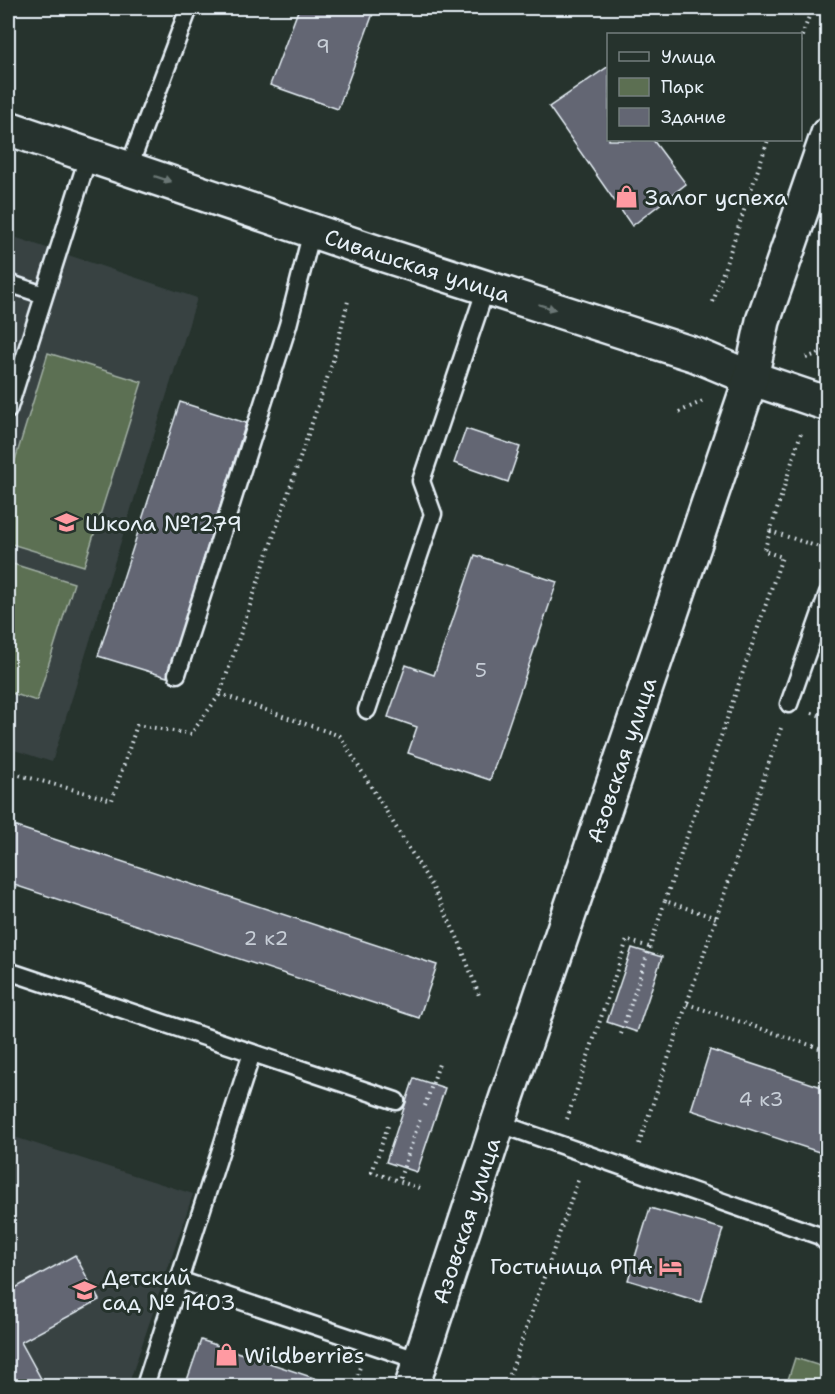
<svg xmlns="http://www.w3.org/2000/svg" width="835" height="1394" font-family="'Shantell Sans',sans-serif">
<rect width="100%" height="100%" fill="#26332d"/>
<filter id="ink" filterUnits="userSpaceOnUse"><feTurbulence type="fractalNoise" baseFrequency=".0167" numOctaves="2"/><feDisplacementMap in="SourceGraphic" scale="12" xChannelSelector="R" yChannelSelector="G"/><feConvolveMatrix kernelMatrix="1 2 1 2 8 2 1 2 1" color-interpolation-filters="sRGB"/></filter>
<g filter="url(#ink)">
<path fill="#384242" d="M 8,235 L 197,298 L 52,762 L 8,748 Z
M 8,1135 L 193,1194 L 128,1386 L 8,1386 Z
M 530,1375 L 565,1386 L 527,1386 Z"/>
<path fill="#5c6f52" stroke="#a2b0a5" stroke-width="1.5" d="M 48,353 L 142,382 L 84,566 L 8,543 L 8,483 Z
M 13,564 L 74,583 L 37,701 L 8,692 L 8,580 Z
M 795,1358 L 827,1368 L 827,1386 L 786,1386 Z"/>
<path fill="#636673" stroke="#e8f1f8" stroke-width="1.5" d="M 299,8 L 375,8 L 338,109 L 270,85 Z
M 609,66 L 609,140 L 653,140 L 686,184 L 632,226 L 549,107 Z
M 180,402 L 246,423 L 167,677 L 98,656 Z
M 466,429 L 520,447 L 508,482 L 454,463 Z
M 475,555 L 557,582 L 490,780 L 408,753 L 417,727 L 388,717 L 406,665 L 434,675 Z
M 8,824 L 437,965 L 419,1018 L 8,883 Z
M 632,948 L 662,957 L 637,1032 L 607,1022 Z
M 710,1050 L 828,1089 L 828,1155 L 691,1110 Z
M 414,1078 L 445,1088 L 417,1172 L 386,1162 Z
M 650,1208 L 723,1229 L 701,1302 L 628,1280 Z
M 75,1255 L 99,1300 L 21,1342 L 45,1386 L 8,1386 L 8,1292 Z
M 201,1340 L 323,1381 L 322,1386 L 185,1386 Z"/>
<g fill="none" stroke-linecap="round" stroke-linejoin="round">
<defs>
<path id="service" d="M 129,167 L 189,8
M 8,283 L 44,295
M 8,410 L 89,154
M 177,674 L 288,325 L 312,231
M 789,704 L 828,593
M 367,710 L 433,514 L 421,481 L 486,288
M 8,971 L 396,1101
M 498,1123 L 820,1236 L 828,1244
M 179,1280 L 420,1361
M 145,1386 L 252,1053"/>
<g id="minor">
<path id="s1" d="M 8,128 L 366,249 L 696,355 L 751,378 L 828,404"/>
</g>
<g id="tertiary">
<path id="s2" d="M 412,1386 L 498,1123 L 751,378 L 763,321 L 828,134"/>
</g>
</defs>
<use href="#service" stroke="#e8f1f8" stroke-width="21"/>
<use href="#minor" stroke="#e8f1f8" stroke-width="38"/>
<use href="#tertiary" stroke="#e8f1f8" stroke-width="38"/>
<path stroke="#e8f1f8" stroke-width="4" stroke-dasharray="1.5 4.5" stroke-linecap="butt" d="M 800,42 L 812,8
M 713,302 L 768,140
M 806,358 L 828,350
M 679,412 L 705,400
M 770,531 L 828,550
M 220,694 L 340,736 L 432,886 L 459,941 L 480,998
M 812,713 L 828,718
M 8,772 L 112,800 L 137,725 L 191,734 L 220,694 L 333,361 L 348,301
M 665,901 L 782,557 L 764,551 L 801,433
M 687,1004 L 828,1051
M 621,1034 L 665,901 L 716,918
M 425,1106 L 439,1064
M 567,1119 L 627,940 L 649,947
M 388,1126 L 372,1172 L 399,1181
M 639,1144 L 781,728
M 419,1188 L 399,1181 L 421,1116
M 353,1386 L 360,1367
M 506,1386 L 578,1180"/>
<use href="#service" stroke="#26332d" stroke-width="16"/>
<use href="#minor" stroke="#26332d" stroke-width="33"/>
<use href="#tertiary" stroke="#26332d" stroke-width="33"/>
</g>
<defs><path id="oneway-solid" d="M-6-.8H1V-3.2L6.5 0L1 3.2V.8H-6Z" transform="scale(1.5)"/></defs>
<g fill="#6a7674">
<use href="#oneway-solid" transform="translate(163 179) rotate(19)"/>
<use href="#oneway-solid" transform="translate(547 307) rotate(17)"/>
</g>
</g>
<defs>
<symbol id="shop-bare" viewBox="-9 -9 18 18"><path d="M-5-2.5h2.3a2.7 3.5 0 0 1 5.4 0H5L5.5 6h-11ZM-1.5-2.5h3a1.5 2.3 0 0 0-3 0Z" fill="#ff9aa2" stroke="#26332d" stroke-width="2.5" paint-order="stroke"/></symbol>
<symbol id="school-bare" viewBox="-9 -9 18 18"><path d="M0-5L7-2L0 1L-7-2ZM-4 1L0 2.5L4 1V4Q0 6-4 4Z" fill="#ff9aa2" stroke="#26332d" stroke-width="2.5" paint-order="stroke"/></symbol>
<symbol id="hotel-bare" viewBox="-9 -9 18 18"><path d="M-6-4.5h1.5V1H6V5H4.5V3h-9V5H-6ZM-4 0a1.8 1.8 0 1 1 3.6 0ZM.5 0V-2.5h3Q6-2.5 6 0Z" fill="#ff9aa2" stroke="#26332d" stroke-width="2.5" paint-order="stroke"/></symbol>
</defs>
<g fill-rule="evenodd">
<use href="#shop-bare" x="610" y="180" width="33" height="33"/>
<use href="#school-bare" x="50" y="506" width="33" height="33"/>
<use href="#hotel-bare" x="654" y="1250" width="33" height="33"/>
<use href="#school-bare" x="68" y="1274" width="33" height="33"/>
<use href="#shop-bare" x="210" y="1338" width="33" height="33"/>
</g>
<g text-anchor="middle" dominant-baseline="central" stroke-width="6" stroke-linejoin="round" paint-order="stroke">
<g font-size="20" fill="#c7ced7">
<text x="323" y="46">9</text>
<text x="481" y="670">5</text>
<text x="266" y="938">2 к2</text>
<text x="761" y="1099">4 к3</text>
</g>
<g font-size="22" fill="#e8f1f8" stroke="#26332d" text-anchor="start">
<text x="645" y="197">Залог успеха</text>
<text x="85" y="523">Школа №1279</text>
<text x="653" y="1266" text-anchor="end">Гостиница РПА</text>
<text x="102" y="1277">Детский<tspan x="102" dy="25">сад № 1403</tspan></text>
<text x="244" y="1355">Wildberries</text>
</g>
<g font-size="22" fill="#e8f1f8" stroke="#26332d">
<text stroke="none"><textPath href="#s1" startOffset="432">Сивашская улица</textPath></text>
<text stroke="none"><textPath href="#s2" startOffset="660">Азовская улица</textPath></text>
<text stroke="none"><textPath href="#s2" startOffset="174">Азовская улица</textPath></text>
</g>
</g>
<rect width="835" height="1394" fill="none" stroke="#26332d" stroke-width="30"/>
<rect x="15" y="15" width="805" height="1364" fill="none" stroke="#e8f1f8" stroke-width="2" filter="url(#ink)"/>
<rect x="607" y="33" width="195" height="108" fill="#26332d" stroke="#747f7e" stroke-width="1.5"/>
<rect x="619" y="52" width="30" height="9" fill="#26332d" stroke="#747f7e" stroke-width="1.5"/>
<text x="661" y="63" font-size="18" fill="#e8f1f8">Улица</text>
<rect x="619" y="78" width="30" height="18" fill="#5c6f52" stroke="#747f7e" stroke-width="1.5"/>
<text x="661" y="93" font-size="18" fill="#e8f1f8">Парк</text>
<rect x="619" y="108" width="30" height="18" fill="#636673" stroke="#747f7e" stroke-width="1.5"/>
<text x="661" y="123" font-size="18" fill="#e8f1f8">Здание</text>
</svg>
